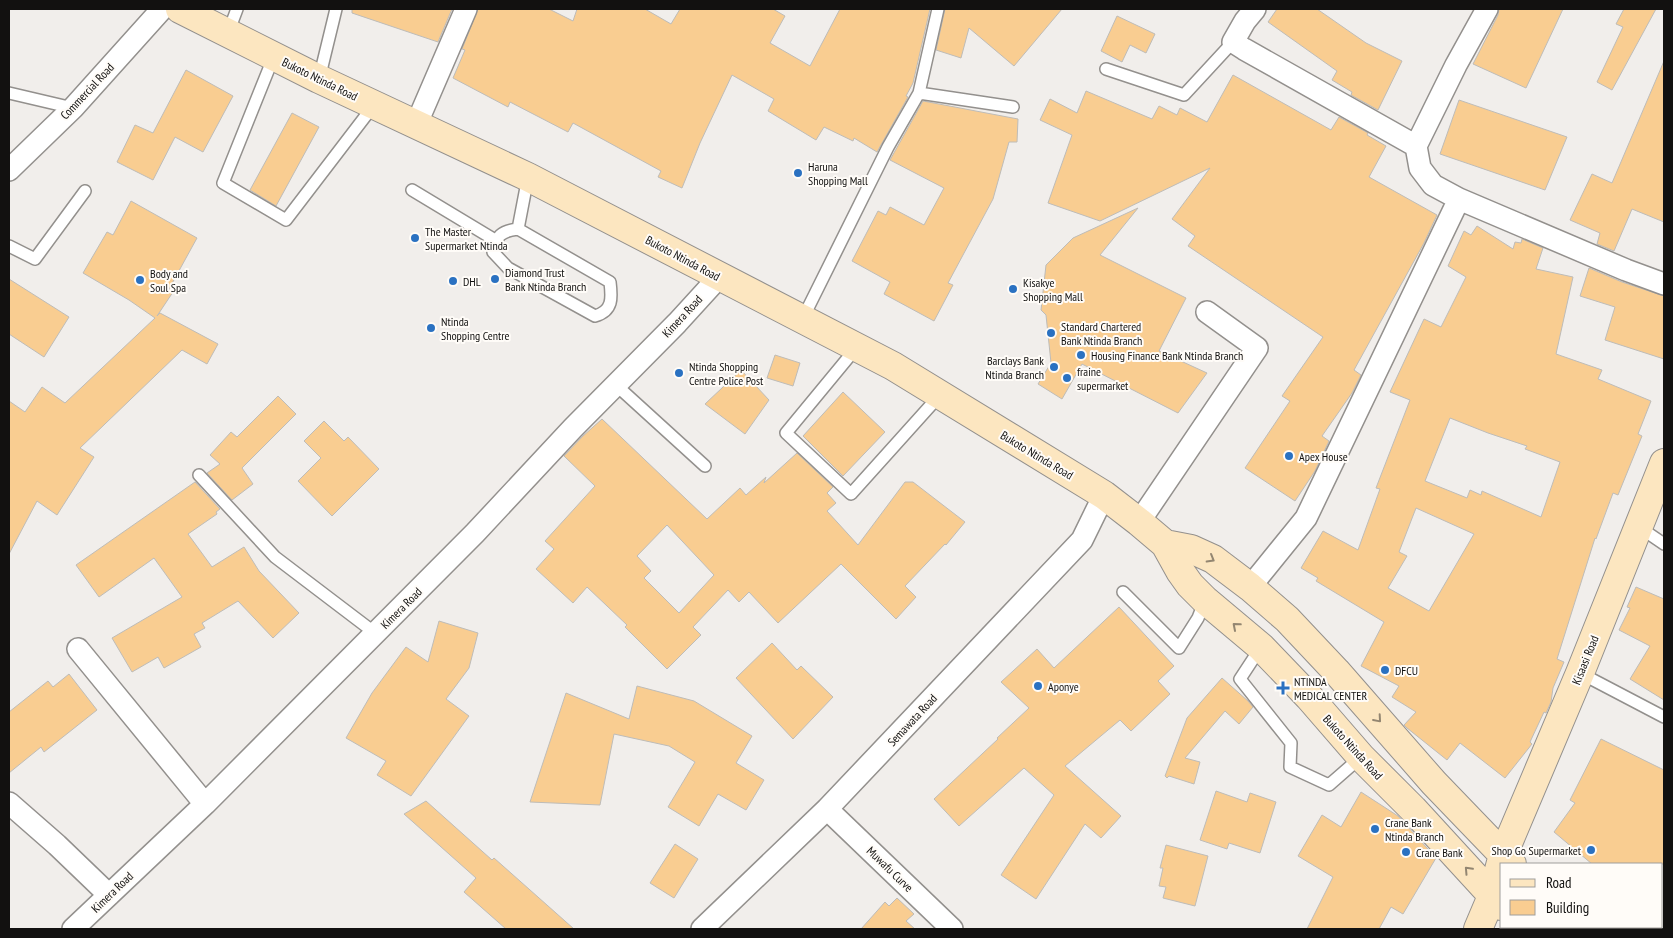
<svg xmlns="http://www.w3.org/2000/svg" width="1673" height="938" font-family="'PT Sans Narrow',sans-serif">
<rect width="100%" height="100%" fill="#f1eeeb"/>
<path fill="#f9cd91" stroke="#bebcb8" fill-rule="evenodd" d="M 352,9 L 452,9 L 438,42 L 352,13 Z
M 478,9 L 549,9 L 573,21 L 577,9 L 645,9 L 671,24 L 680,9 L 773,9 L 785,16 L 770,43 L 810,66 L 840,9 L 930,9 L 913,83 L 906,96 L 908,97 L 877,152 L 854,138 L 853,141 L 824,127 L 816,140 L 768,111 L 774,99 L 732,75 L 700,143 L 682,188 L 658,177 L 661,171 L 573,123 L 568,132 L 510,102 L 508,107 L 453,78 L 465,50 L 462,49 Z
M 945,9 L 1062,9 L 1014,66 L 969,28 L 961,58 L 936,50 Z
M 1277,9 L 1317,9 L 1366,43 L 1402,61 L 1378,110 L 1351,95 L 1352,92 L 1332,80 L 1337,71 L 1268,22 Z
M 1499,9 L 1563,9 L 1526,88 L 1473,64 L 1498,15 Z
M 1624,9 L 1656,9 L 1612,90 L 1597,82 L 1623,27 L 1616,24 Z
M 1117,16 L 1155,34 L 1146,53 L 1130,45 L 1122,62 L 1101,51 Z
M 1664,61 L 1664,222 L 1632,209 L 1614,251 L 1597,244 L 1600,233 L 1570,220 L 1592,174 L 1612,183 Z
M 186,70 L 233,96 L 203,152 L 175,137 L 153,180 L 117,162 L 135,125 L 153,133 Z
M 1233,75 L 1331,130 L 1339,117 L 1368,133 L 1367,135 L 1386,146 L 1369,177 L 1437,215 L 1424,243 L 1354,370 L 1361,375 L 1352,393 L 1322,436 L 1329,441 L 1315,471 L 1295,501 L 1245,468 L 1290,401 L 1282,396 L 1323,337 L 1188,246 L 1195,236 L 1172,219 L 1210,168 L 1100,221 L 1048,203 L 1072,135 L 1040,120 L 1050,99 L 1077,113 L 1086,91 L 1152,119 L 1159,106 L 1177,115 L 1180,108 L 1207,122 Z
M 1459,100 L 1567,137 L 1545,190 L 1440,154 Z
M 923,101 L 1018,119 L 1017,142 L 1009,142 L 993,199 L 948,283 L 953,285 L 934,321 L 884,294 L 890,282 L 852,261 L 878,211 L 886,215 L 890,207 L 924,225 L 944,188 L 890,160 Z
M 292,113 L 319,127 L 276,206 L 250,190 Z
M 131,201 L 197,238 L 169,289 L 173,292 L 157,316 L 160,313 L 218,344 L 207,364 L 182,350 L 80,448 L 94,457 L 57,515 L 37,501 L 9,554 L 9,401 L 25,412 L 42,387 L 65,403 L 155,318 L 129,300 L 83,273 L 107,232 L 113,235 Z
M 1138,208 L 1100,255 L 1186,298 L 1159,351 L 1207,373 L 1178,413 L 1082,364 L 1062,399 L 1038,384 L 1051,363 L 1046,315 L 1041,310 L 1046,265 L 1073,238 Z
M 1477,226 L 1513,249 L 1515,242 L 1521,243 L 1522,239 L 1543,248 L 1536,269 L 1573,277 L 1556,354 L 1602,370 L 1598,379 L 1651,401 L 1638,434 L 1642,436 L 1618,495 L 1613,493 L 1596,539 L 1595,538 L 1557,659 L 1564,662 L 1553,688 L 1551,702 L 1546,713 L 1544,712 L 1530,742 L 1532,744 L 1505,778 L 1460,743 L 1447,760 L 1407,728 L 1404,725 L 1416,712 L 1392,697 L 1399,686 L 1361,666 L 1384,622 L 1316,581 L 1318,578 L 1301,568 L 1323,531 L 1358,550 L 1380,489 L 1376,488 L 1410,400 L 1390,392 L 1424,319 L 1441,327 L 1466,277 L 1448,266 L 1464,231 L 1471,235 ZM 1450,418 L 1488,433 L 1527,446 L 1525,449 L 1560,462 L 1541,517 L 1482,491 L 1481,495 L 1470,490 L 1467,498 L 1425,481 ZM 1416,508 L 1474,534 L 1429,611 L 1388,588 L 1407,556 L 1399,552 Z
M 1589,268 L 1622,282 L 1664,296 L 1664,359 L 1605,340 L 1615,307 L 1580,296 Z
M 9,279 L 69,317 L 44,357 L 9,334 Z
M 775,355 L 800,363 L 793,386 L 767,378 Z
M 741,370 L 769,400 L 745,434 L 705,404 Z
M 843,392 L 885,432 L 843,476 L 803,436 Z
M 278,396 L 296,414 L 242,468 L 253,484 L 232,500 L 207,473 L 220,464 L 210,455 L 231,432 L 237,437 Z
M 602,419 L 707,519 L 740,488 L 746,495 L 766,477 L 764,483 L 797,453 L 833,487 L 827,493 L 836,503 L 827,511 L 858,545 L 905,482 L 913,482 L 965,522 L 946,545 L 945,544 L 905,586 L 916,597 L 896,619 L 841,564 L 778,623 L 749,592 L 739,602 L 728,590 L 693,627 L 701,635 L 667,669 L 625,627 L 627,625 L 587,587 L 573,603 L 536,569 L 554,549 L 545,541 L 595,486 L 564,456 L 583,436 ZM 667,525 L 714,575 L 679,613 L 644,578 L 651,571 L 637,556 Z
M 324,421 L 344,441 L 348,437 L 379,469 L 332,516 L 298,481 L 321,458 L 304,441 Z
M 195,482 L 220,509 L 216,512 L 217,514 L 188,534 L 212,567 L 244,547 L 259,571 L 299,613 L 273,638 L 238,601 L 202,623 L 205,628 L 194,634 L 201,647 L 164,668 L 158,657 L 132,672 L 112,638 L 182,597 L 154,558 L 99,597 L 76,565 Z
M 1636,587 L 1664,599 L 1664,700 L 1630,679 L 1650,646 L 1619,630 L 1630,608 L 1627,607 Z
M 1119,607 L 1174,666 L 1158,681 L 1170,694 L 1131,731 L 1120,720 L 1065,766 L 1121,816 L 1101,838 L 1085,824 L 1036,899 L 1001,875 L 1054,795 L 1024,768 L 959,826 L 934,799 L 998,739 L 997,738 L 1029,708 L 1001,682 L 1037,649 L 1054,668 Z
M 439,621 L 478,633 L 469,668 L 446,699 L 469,716 L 411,796 L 377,775 L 386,761 L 346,738 L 372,693 L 406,647 L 428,662 Z
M 772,643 L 797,670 L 801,666 L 833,697 L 793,739 L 736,678 Z
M 69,674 L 97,710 L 44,752 L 41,747 L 9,773 L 9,712 L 48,681 L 53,687 Z
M 1222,678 L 1248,701 L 1253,707 L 1239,724 L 1225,711 L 1185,758 L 1200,762 L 1194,784 L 1169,776 L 1167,778 L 1165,776 L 1187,718 Z
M 637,686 L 694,701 L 752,736 L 736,763 L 764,780 L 746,810 L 718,794 L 699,826 L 668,807 L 695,762 L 669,746 L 614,734 L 600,805 L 530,802 L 566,693 L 629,719 Z
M 1601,739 L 1664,770 L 1664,864 L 1592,864 L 1554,832 L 1575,803 L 1570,800 Z
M 1216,791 L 1247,802 L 1250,793 L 1276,802 L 1260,853 L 1229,843 L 1227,849 L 1200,840 Z
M 1361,792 L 1398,816 L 1436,858 L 1403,914 L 1391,907 L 1379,929 L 1307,929 L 1333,877 L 1298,856 L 1322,815 L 1341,827 Z
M 426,801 L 492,860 L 494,858 L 574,929 L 506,929 L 464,892 L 476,878 L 404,814 Z
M 675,844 L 698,859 L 674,898 L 650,883 Z
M 1166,845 L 1208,856 L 1195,906 L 1163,898 L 1166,887 L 1159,886 L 1163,868 L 1160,868 Z
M 897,898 L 914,914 L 906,921 L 915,929 L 861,929 L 885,902 L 889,906 Z"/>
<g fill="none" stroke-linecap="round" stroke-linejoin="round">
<defs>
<path id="lane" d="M 228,33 L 237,9
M 274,56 L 223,183 L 286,220 L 374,105
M 1106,69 L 1184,95 L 1233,42
M 319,79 L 336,9
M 9,93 L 73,108
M 919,93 L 938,9
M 412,190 L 495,240
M 518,229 L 610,282 C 612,298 613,311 595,316 L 508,268 L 493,252 C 496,236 501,231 518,229 Z
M 518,229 L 528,177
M 9,246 L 35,259 L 85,191
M 802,320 L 888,147 L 919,93 L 1013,107
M 857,347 L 786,433 L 851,494 L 940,395
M 616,385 L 705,466
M 199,475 L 275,557 L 375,633
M 1639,527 L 1664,544
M 1123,592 L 1179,648 L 1198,618 L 1205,600
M 1261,647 L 1240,679 L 1291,743 L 1290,767 L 1329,785 L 1361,757
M 1580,673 L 1664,717"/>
<path id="street" d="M 1255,9 L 1245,21 L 1233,42 L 1244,49 L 1416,146
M 416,125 L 466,9
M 9,170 L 73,108 L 162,9
M 1459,199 L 1433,185 L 1420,168 L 1416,146 L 1456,65 L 1487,9
M 1139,522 L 1257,348 L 1207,312
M 1250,587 L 1306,518 L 1459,199 L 1626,270 L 1664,284
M 78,649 L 205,804
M 9,803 L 57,845 L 109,895
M 827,809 L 952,929
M 73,929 L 205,804 L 475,533 L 573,428 L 677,323 L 719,277
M 702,929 L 827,809 L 1082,540 L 1104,495"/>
<path id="secondary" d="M 180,9 L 319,79 L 528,177 L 893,366 L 1104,495 L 1139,522 L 1165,544 L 1180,571 L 1190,585 L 1205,600 L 1261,647 L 1309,697 L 1361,757 L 1413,809 L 1502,906
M 1165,544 L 1191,549 L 1213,559 L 1250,587 L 1287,619 L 1336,671 L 1434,783 L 1512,864
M 1522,927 L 1524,929
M 1574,927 L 1576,929
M 1478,929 L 1492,896 L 1503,855 L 1580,673 L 1664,463"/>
</defs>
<use href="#lane" stroke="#93908d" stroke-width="14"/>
<use href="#street" stroke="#93908d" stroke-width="24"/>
<use href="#secondary" stroke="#93908d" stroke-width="30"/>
<use href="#lane" stroke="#fff" stroke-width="11"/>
<use href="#street" stroke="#fff" stroke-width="21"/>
<use href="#secondary" stroke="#fce6c0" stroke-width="28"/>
</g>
<defs><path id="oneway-chevron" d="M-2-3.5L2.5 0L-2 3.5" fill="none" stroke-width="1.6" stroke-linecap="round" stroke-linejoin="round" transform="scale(1.25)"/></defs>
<g stroke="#938671">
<use href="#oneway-chevron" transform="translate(1211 559) rotate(30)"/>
<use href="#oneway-chevron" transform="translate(1236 626) rotate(-139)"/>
<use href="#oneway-chevron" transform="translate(1378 719) rotate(49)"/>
<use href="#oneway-chevron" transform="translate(1468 870) rotate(-133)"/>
</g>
<g fill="#2a71c1" stroke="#fffcf8" stroke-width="2">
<circle cx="798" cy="173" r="5"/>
<circle cx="415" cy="238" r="5"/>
<circle cx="495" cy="279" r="5"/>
<circle cx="140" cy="280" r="5"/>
<circle cx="453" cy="281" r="5"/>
<circle cx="1013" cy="289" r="5"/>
<circle cx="431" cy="328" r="5"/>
<circle cx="1051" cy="333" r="5"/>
<circle cx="1081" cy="355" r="5"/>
<circle cx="1054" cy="367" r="5"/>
<circle cx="679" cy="373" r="5"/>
<circle cx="1067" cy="378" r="5"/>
<circle cx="1289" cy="456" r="5"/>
<circle cx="1385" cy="670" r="5"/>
<circle cx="1038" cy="686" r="5"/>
<path d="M1280.5 680.5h5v5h5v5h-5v5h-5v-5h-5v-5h5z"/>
<circle cx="1375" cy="829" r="5"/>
<circle cx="1591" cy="850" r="5"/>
<circle cx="1406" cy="852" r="5"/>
</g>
<g text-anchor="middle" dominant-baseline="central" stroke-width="4" stroke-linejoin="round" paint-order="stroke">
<g font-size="12" fill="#121110" stroke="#fffcf8">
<text transform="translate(320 79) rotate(26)">Bukoto Ntinda Road</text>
<text transform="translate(87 91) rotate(-47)">Commercial Road</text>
<text transform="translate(683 258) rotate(28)">Bukoto Ntinda Road</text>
<text transform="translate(682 316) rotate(-47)">Kimera Road</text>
<text transform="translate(1037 455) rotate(31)">Bukoto Ntinda Road</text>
<text transform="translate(401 608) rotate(-45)">Kimera Road</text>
<text transform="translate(1585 660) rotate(-68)">Kisaasi Road</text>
<text transform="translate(912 720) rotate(-47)">Semawata Road</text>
<text transform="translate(1353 747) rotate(48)">Bukoto Ntinda Road</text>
<text transform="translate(890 869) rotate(44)">Muwafu Curve</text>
<text transform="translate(112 892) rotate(-44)">Kimera Road</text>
</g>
<g font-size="12" fill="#121110" stroke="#fffcf8" text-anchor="start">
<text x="808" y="166">Haruna<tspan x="808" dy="14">Shopping Mall</tspan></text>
<text x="425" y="231">The Master<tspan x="425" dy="14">Supermarket Ntinda</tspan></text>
<text x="505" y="272">Diamond Trust<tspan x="505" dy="14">Bank Ntinda Branch</tspan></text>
<text x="150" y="273">Body and<tspan x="150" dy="14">Soul Spa</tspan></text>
<text x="463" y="281">DHL</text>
<text x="1023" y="282">Kisakye<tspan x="1023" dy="14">Shopping Mall</tspan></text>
<text x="441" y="321">Ntinda<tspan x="441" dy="14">Shopping Centre</tspan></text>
<text x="1061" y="326">Standard Chartered<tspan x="1061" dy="14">Bank Ntinda Branch</tspan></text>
<text x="1091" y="355">Housing Finance Bank Ntinda Branch</text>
<text x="1044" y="360" text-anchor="end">Barclays Bank<tspan x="1044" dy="14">Ntinda Branch</tspan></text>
<text x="689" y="366">Ntinda Shopping<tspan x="689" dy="14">Centre Police Post</tspan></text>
<text x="1077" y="371">fraine<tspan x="1077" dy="14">supermarket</tspan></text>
<text x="1299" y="456">Apex House</text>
<text x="1395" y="670">DFCU</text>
<text x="1294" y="681">NTINDA<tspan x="1294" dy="14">MEDICAL CENTER</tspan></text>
<text x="1048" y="686">Aponye</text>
<text x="1385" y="822">Crane Bank<tspan x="1385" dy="14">Ntinda Branch</tspan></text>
<text x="1581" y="850" text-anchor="end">Shop Go Supermarket</text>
<text x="1416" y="852">Crane Bank</text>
</g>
</g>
<rect width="1673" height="938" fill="none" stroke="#121110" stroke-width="20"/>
<rect x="1500" y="863" width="162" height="65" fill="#fffcf8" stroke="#a09e9b"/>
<rect x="1510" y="879" width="25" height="8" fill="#fce6c0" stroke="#a09e9b"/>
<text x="1546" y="888" font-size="15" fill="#121110">Road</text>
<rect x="1510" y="900" width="25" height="15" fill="#f9cd91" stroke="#a09e9b"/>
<text x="1546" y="913" font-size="15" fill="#121110">Building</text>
</svg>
